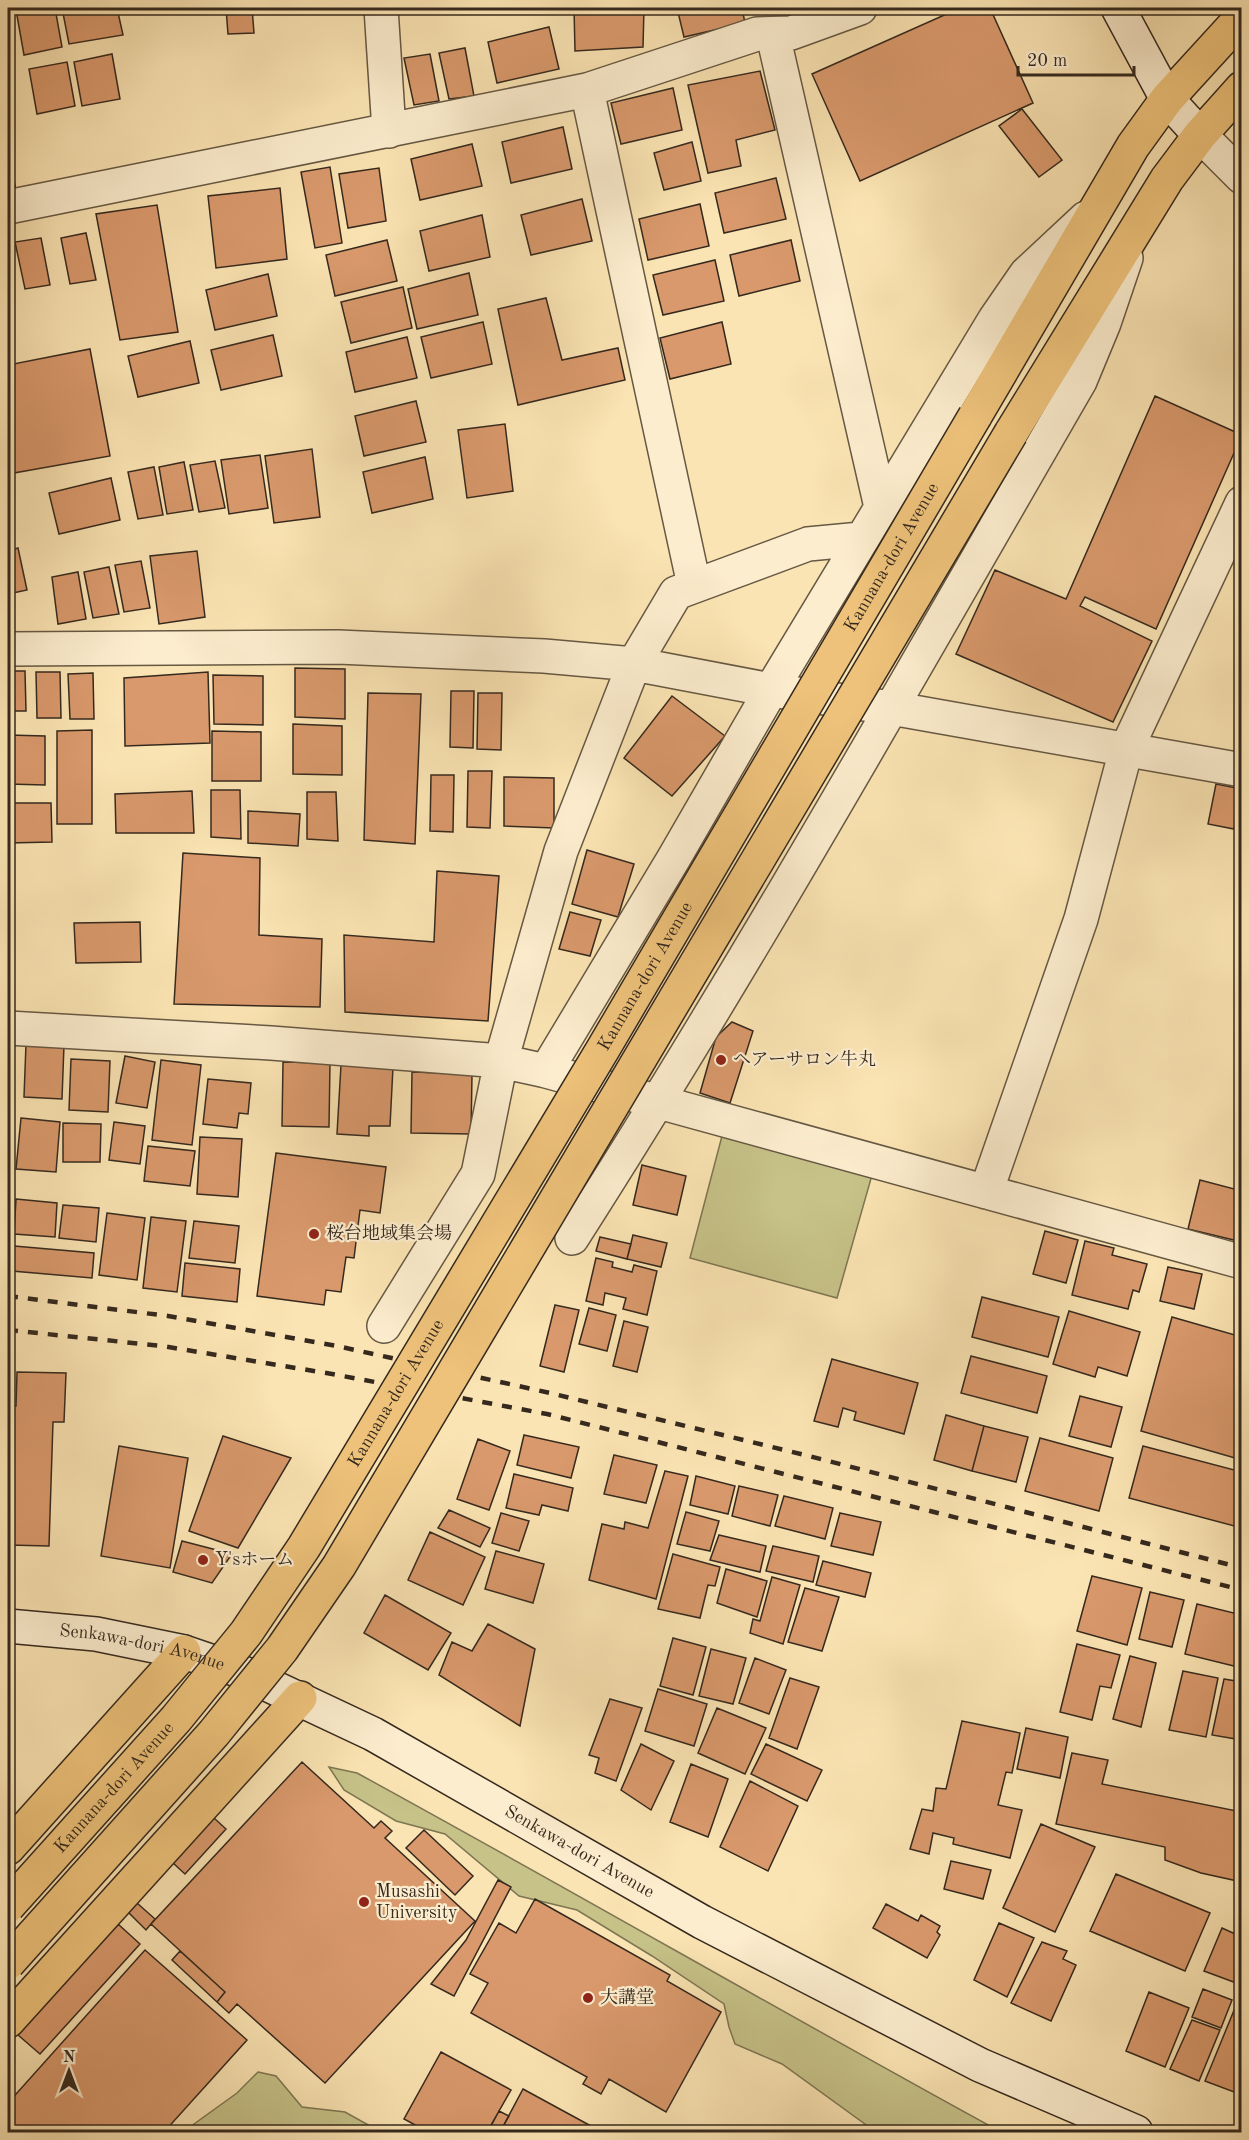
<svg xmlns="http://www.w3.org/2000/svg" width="1249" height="2140" font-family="'Old Standard TT','Noto Serif JP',serif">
<rect width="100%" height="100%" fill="#fbe4b3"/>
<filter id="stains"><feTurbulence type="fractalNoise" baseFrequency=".00333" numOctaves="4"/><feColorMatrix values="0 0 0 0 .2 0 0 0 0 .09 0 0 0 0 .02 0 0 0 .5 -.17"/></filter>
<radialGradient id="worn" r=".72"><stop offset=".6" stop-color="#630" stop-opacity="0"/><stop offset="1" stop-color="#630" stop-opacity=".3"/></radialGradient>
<path fill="#c6c288" stroke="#7e7653" stroke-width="1.5" d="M 722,1136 L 872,1175 L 837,1298 L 690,1258 Z
M 329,1767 L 357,1773 C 573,1891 785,2014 1001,2132 L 876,2132 L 782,2064 L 735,2044 L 729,2027 L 724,2004 L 652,1956 L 577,1910 L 519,1896 L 445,1834 L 396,1821 L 344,1790 Z
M 258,2072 L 276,2076 L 302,2107 L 345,2112 L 381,2132 L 183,2132 L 237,2093 Z"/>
<path fill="#d9996c" stroke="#35291e" stroke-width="1.5" d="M 29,8 L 55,8 L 62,47 L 24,55 L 16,10 Z
M 62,8 L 117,8 L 123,35 L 69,44 Z
M 226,8 L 252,8 L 254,33 L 228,34 Z
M 574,8 L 644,8 L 643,47 L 575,51 Z
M 677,8 L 742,8 L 745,23 L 684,37 Z
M 960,8 L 990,8 L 1033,103 L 860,181 L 812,74 Z
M 549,27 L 559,69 L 497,83 L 488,42 Z
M 465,48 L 474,96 L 449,99 L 439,53 Z
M 112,54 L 120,99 L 82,106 L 74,62 Z
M 430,54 L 439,101 L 414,105 L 404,58 Z
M 67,62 L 75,106 L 37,114 L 29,69 Z
M 760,71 L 775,130 L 736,140 L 741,166 L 708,173 L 688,85 Z
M 673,88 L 682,130 L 621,144 L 611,103 Z
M 1022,109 L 1062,160 L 1039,177 L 999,126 Z
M 563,127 L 572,169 L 511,183 L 502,142 Z
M 692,142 L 701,181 L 664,190 L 654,153 Z
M 472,144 L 482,186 L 420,200 L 411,159 Z
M 8,150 L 16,190 L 8,191 Z
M 330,167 L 342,243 L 315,248 L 301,172 Z
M 379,168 L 386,221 L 348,228 L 339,174 Z
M 776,178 L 786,219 L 724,233 L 715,193 Z
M 280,188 L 287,259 L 216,268 L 208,196 Z
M 582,199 L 592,241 L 531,255 L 521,215 Z
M 700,204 L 709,246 L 648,260 L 639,219 Z
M 157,205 L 178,332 L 120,340 L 96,214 Z
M 482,215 L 490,257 L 429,271 L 420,231 Z
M 86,233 L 96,280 L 70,284 L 61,238 Z
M 41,238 L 50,285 L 25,289 L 15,242 Z
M 387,240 L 397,281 L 335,296 L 326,255 Z
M 791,240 L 800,281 L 739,296 L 730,255 Z
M 8,253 L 13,292 L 8,293 Z
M 715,260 L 724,301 L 663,315 L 653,275 Z
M 469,273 L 478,315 L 417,329 L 408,289 Z
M 268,274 L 277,316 L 215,330 L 206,290 Z
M 403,287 L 412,328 L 351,343 L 341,302 Z
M 546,298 L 562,360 L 618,348 L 625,380 L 518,405 L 498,309 Z
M 483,322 L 492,364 L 431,378 L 421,337 Z
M 722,322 L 731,364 L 670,379 L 660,338 Z
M 273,335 L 282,376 L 221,390 L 211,350 Z
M 407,337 L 417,378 L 355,392 L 346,352 Z
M 190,341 L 199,383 L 138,397 L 128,356 Z
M 90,349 L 110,456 L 8,474 L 8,365 Z
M 1155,396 L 1242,435 L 1156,629 L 1085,597 L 1080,606 L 1152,641 L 1113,722 L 956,654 L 995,570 L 1066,599 Z
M 416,401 L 426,442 L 364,456 L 355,416 Z
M 505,424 L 513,491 L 467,498 L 458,430 Z
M 312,449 L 320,517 L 274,523 L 265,456 Z
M 260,455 L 268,508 L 229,514 L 221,460 Z
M 425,457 L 433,499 L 372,513 L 363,472 Z
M 215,461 L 225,508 L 199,512 L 190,465 Z
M 184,462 L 193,510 L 167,514 L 159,467 Z
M 154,467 L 163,515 L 138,519 L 128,472 Z
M 111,478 L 120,520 L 59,534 L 49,493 Z
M 18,548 L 27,590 L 8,594 L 8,551 Z
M 197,551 L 205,617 L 159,624 L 150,556 Z
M 141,561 L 150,608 L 124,612 L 115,565 Z
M 109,567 L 119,614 L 93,618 L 84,572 Z
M 78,572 L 86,619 L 58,624 L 52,577 Z
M 295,668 L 345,669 L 345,719 L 295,717 Z
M 8,671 L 25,671 L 26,711 L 8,711 Z
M 36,672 L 60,672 L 61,718 L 37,718 Z
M 208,672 L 210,743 L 125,746 L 124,678 Z
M 93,673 L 94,719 L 70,719 L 68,674 Z
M 213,675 L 263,676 L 263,725 L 214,724 Z
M 451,691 L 474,691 L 473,748 L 450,747 Z
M 368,693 L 421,694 L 415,844 L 364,840 Z
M 478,693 L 502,693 L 501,750 L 477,749 Z
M 672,696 L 725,736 L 672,796 L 624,758 Z
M 293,724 L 342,726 L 342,775 L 293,774 Z
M 92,730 L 92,824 L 57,824 L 57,731 Z
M 212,731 L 261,732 L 261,781 L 212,781 Z
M 8,735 L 45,736 L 45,785 L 8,784 Z
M 468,771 L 492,771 L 490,828 L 467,827 Z
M 431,775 L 454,775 L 453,832 L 430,831 Z
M 504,777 L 554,778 L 554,828 L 504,826 Z
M 1216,784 L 1242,789 L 1234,829 L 1208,824 Z
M 211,790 L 240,790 L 241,839 L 211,837 Z
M 192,791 L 194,833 L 116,833 L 115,794 Z
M 307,792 L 336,792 L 338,841 L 307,839 Z
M 8,803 L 51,803 L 52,842 L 8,843 Z
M 248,811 L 300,814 L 298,846 L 248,843 Z
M 587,850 L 634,864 L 618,917 L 572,904 Z
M 183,853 L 260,858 L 259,935 L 322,939 L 320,1007 L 174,1004 Z
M 437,871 L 499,876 L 488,1021 L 345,1012 L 344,935 L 434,942 Z
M 570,912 L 601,920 L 590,956 L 559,949 Z
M 140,922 L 141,962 L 76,963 L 74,923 Z
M 732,1022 L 753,1031 L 730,1103 L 700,1093 L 716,1037 Z
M 26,1044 L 64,1045 L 62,1099 L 24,1097 Z
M 125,1056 L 155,1062 L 147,1108 L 116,1103 Z
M 71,1059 L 110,1061 L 108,1112 L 69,1110 Z
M 161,1060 L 201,1065 L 192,1145 L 152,1140 Z
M 283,1062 L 330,1063 L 329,1127 L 282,1126 Z
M 341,1065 L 393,1067 L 390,1126 L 369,1126 L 369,1136 L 337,1134 Z
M 412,1072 L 472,1074 L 471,1134 L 411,1133 Z
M 208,1079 L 251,1083 L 248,1114 L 239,1113 L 237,1128 L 203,1124 Z
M 21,1118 L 60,1122 L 56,1172 L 16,1169 Z
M 114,1122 L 145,1126 L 140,1164 L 109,1160 Z
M 63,1123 L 101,1124 L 100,1162 L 63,1162 Z
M 200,1137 L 242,1139 L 238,1197 L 197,1194 Z
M 148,1146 L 195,1151 L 190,1186 L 144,1181 Z
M 276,1153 L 386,1167 L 380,1213 L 360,1210 L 354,1258 L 346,1257 L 341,1292 L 326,1290 L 324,1305 L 257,1296 Z
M 642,1165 L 686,1176 L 677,1215 L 633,1205 Z
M 1200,1180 L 1242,1191 L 1242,1242 L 1188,1229 Z
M 16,1199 L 57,1203 L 55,1237 L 14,1234 Z
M 63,1205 L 99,1208 L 96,1242 L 59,1238 Z
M 107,1213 L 145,1218 L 137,1280 L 99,1275 Z
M 151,1217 L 186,1221 L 177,1292 L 143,1288 Z
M 194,1221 L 239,1226 L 235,1263 L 189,1258 Z
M 1045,1231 L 1078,1240 L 1066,1283 L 1033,1274 Z
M 633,1235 L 667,1243 L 661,1267 L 627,1259 Z
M 600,1237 L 631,1244 L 627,1259 L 596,1251 Z
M 1085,1241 L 1114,1248 L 1112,1255 L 1147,1264 L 1139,1292 L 1133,1290 L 1128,1309 L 1072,1295 Z
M 14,1246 L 94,1253 L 92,1278 L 12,1271 Z
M 596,1258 L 613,1262 L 612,1267 L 632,1272 L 634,1265 L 657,1271 L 647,1315 L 623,1309 L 626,1298 L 605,1293 L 603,1305 L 586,1301 Z
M 185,1263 L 240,1269 L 237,1302 L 182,1296 Z
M 1168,1267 L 1202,1274 L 1194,1309 L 1160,1301 Z
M 982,1297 L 1059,1317 L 1048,1357 L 972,1337 Z
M 555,1305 L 579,1310 L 564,1372 L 540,1366 Z
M 589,1308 L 616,1315 L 607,1351 L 579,1344 Z
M 1069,1311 L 1140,1332 L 1127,1376 L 1098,1367 L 1095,1377 L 1053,1364 Z
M 1172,1317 L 1242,1337 L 1242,1460 L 1141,1431 Z
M 624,1321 L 648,1327 L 637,1372 L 613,1366 Z
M 971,1356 L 1047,1376 L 1037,1413 L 961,1393 Z
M 832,1359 L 918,1383 L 904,1434 L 854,1420 L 856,1412 L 843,1408 L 838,1427 L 814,1421 Z
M 17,1372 L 66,1373 L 64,1422 L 53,1422 L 49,1546 L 8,1545 L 8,1406 L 16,1406 Z
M 1080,1396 L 1122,1407 L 1111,1447 L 1069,1436 Z
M 946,1415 L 984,1426 L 972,1471 L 934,1460 Z
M 984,1426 L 1028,1437 L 1016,1482 L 972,1471 Z
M 524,1435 L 579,1447 L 571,1478 L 517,1465 Z
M 223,1436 L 291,1458 L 238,1548 L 189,1531 Z
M 1040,1438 L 1113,1458 L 1099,1511 L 1025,1491 Z
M 478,1439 L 510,1451 L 489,1510 L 457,1499 Z
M 119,1446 L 188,1458 L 170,1568 L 101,1556 Z
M 1143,1446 L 1242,1472 L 1242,1528 L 1129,1498 Z
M 614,1455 L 657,1465 L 646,1503 L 604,1494 Z
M 665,1471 L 688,1476 L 656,1599 L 589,1580 L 602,1524 L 624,1529 L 625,1522 L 648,1528 Z
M 514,1474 L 573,1488 L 568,1511 L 542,1505 L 539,1515 L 506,1508 Z
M 696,1476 L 735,1486 L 728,1514 L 690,1505 Z
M 739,1486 L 778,1495 L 770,1526 L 732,1516 Z
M 784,1496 L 833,1508 L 825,1539 L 775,1526 Z
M 449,1510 L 490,1528 L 480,1547 L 438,1528 Z
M 686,1512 L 719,1521 L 710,1551 L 677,1544 Z
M 501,1513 L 529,1521 L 519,1551 L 492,1543 Z
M 840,1513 L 881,1522 L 873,1555 L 831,1546 Z
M 430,1532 L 485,1557 L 463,1605 L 408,1580 Z
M 719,1535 L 766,1546 L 760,1572 L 710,1560 Z
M 182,1541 L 232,1554 L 212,1583 L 173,1572 Z
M 773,1546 L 819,1556 L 813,1582 L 766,1571 Z
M 496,1551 L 544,1564 L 533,1603 L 485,1589 Z
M 673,1554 L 720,1567 L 715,1586 L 708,1585 L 700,1618 L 658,1609 Z
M 823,1561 L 871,1573 L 865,1597 L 816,1585 Z
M 726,1569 L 767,1581 L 757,1617 L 717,1603 Z
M 1092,1576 L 1142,1588 L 1127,1645 L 1077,1631 Z
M 772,1577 L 800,1585 L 783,1644 L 750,1633 L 753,1619 L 760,1621 Z
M 805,1588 L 839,1597 L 822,1651 L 788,1642 Z
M 1150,1592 L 1184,1600 L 1172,1647 L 1139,1639 Z
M 385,1595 L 451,1633 L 428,1670 L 364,1633 Z
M 1197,1604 L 1242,1615 L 1242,1668 L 1185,1654 Z
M 488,1624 L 535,1649 L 520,1726 L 439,1675 L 452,1642 L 472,1651 Z
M 673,1638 L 706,1647 L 693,1695 L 660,1686 Z
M 1077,1644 L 1120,1655 L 1111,1688 L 1100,1686 L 1092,1720 L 1060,1712 Z
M 711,1649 L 746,1658 L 733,1704 L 699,1696 Z
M 1130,1656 L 1156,1663 L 1141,1727 L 1113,1719 Z
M 755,1658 L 786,1670 L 769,1714 L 739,1703 Z
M 8,1660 L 10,1660 L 11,1819 L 8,1822 Z
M 1183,1671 L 1218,1678 L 1206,1737 L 1169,1730 Z
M 790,1678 L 819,1687 L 797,1749 L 769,1738 Z
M 1224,1679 L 1242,1682 L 1242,1740 L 1212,1735 Z
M 658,1689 L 707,1704 L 694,1746 L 645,1731 Z
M 610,1699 L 642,1708 L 616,1781 L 595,1773 L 599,1758 L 589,1755 Z
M 717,1708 L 766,1728 L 745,1774 L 698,1753 Z
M 962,1721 L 1020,1733 L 1012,1773 L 1006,1772 L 998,1805 L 1022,1810 L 1010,1858 L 953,1844 L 954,1838 L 933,1833 L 929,1854 L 910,1849 L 922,1809 L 933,1811 L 936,1788 L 946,1789 Z
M 1026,1728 L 1068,1737 L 1060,1778 L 1017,1769 Z
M 641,1744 L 674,1761 L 651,1810 L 621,1790 Z
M 766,1744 L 822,1770 L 807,1801 L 751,1774 Z
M 1072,1753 L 1108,1760 L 1102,1784 L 1242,1812 L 1242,1882 L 1201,1873 L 1165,1860 L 1165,1847 L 1056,1824 Z
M 302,1762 L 374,1828 L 381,1821 L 392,1831 L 385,1838 L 475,1921 L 325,2083 L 237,2004 L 229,2013 L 217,2002 L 225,1992 L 151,1924 Z
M 691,1764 L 728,1779 L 708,1837 L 670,1822 Z
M 750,1781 L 798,1806 L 768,1871 L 720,1847 Z
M 214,1818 L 226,1829 L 185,1874 L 173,1863 Z
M 1041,1824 L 1095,1847 L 1055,1932 L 1003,1908 Z
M 424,1830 L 473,1876 L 455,1895 L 406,1848 Z
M 951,1861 L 991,1870 L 983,1899 L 944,1889 Z
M 1116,1874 L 1210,1913 L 1185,1971 L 1090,1931 Z
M 498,1880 L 511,1887 L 454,1996 L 431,1984 L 466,1940 Z
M 535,1899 L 670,1975 L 667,1981 L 721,2012 L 666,2112 L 609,2079 L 601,2094 L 583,2084 L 587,2077 L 471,2013 L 488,1983 L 470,1974 L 499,1923 L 516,1933 Z
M 137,1903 L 155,1919 L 146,1930 L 128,1912 Z
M 886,1904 L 918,1921 L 921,1915 L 940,1926 L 937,1932 L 940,1935 L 927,1958 L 873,1928 Z
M 999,1923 L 1034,1938 L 1007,1997 L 974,1980 Z
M 118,1924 L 140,1944 L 40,2054 L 18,2035 Z
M 1222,1928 L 1242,1937 L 1242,1977 L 1239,1984 L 1204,1971 Z
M 1042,1942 L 1067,1951 L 1063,1959 L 1076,1965 L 1051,2021 L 1011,2003 Z
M 145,1950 L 247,2040 L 164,2132 L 8,2132 L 8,2103 Z
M 180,1951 L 225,1992 L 217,2002 L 172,1960 Z
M 1203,1989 L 1232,2000 L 1221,2028 L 1192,2017 Z
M 1149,1992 L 1189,2008 L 1165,2067 L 1126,2051 Z
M 1235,2008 L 1242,2010 L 1242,2095 L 1205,2081 Z
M 1192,2020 L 1220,2030 L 1199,2081 L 1170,2069 Z
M 441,2052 L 511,2090 L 487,2132 L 428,2132 L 404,2119 Z
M 523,2089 L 602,2132 L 500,2132 Z
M 499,2111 L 509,2116 L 500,2132 L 498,2132 L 490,2128 Z"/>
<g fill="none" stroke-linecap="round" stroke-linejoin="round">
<defs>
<path id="street" d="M 381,8 L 389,131
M 773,35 L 881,507
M 587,90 L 694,585
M 1200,135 L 1242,177
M 8,207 L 587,90 L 757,34 L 791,33 L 860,8
M 8,649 L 338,647 L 544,656 L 634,664 L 771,690 L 891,708 L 1242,770
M 8,1028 L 271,1043 L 501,1061 L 546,1071 L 1242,1262
M 546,1071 L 674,858 L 771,690 L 995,319 L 1026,274 L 1086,218
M 986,1192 L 1081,919 L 1126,750 L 1242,503
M 572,1238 C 751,958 914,668 1080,381 L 1104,323 L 1126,258
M 384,1326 L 478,1174 L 501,1061 L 561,851 L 634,664 L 676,593 L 808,544 L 861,539"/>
<g id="secondary">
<path d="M 1118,8 L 1167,99 L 1200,135"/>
<path id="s1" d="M 8,1626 L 96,1634 L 184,1652 L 237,1670 L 373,1734 L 702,1922 L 980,2065 L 1136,2132"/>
</g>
<path id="primary" d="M 975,416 L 1133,146 L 1167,99 L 1242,17
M 1011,433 L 1167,179 L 1200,135 L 1242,88
M 8,1848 L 184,1652
M 8,2021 L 300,1698"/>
</defs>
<use href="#street" stroke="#665843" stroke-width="36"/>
<use href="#secondary" stroke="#35291e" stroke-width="36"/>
<use href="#primary" stroke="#35291e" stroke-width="36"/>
<use href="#street" stroke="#fcedce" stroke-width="33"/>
<use href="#secondary" stroke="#fcedce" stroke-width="33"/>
<use href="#primary" stroke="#eec27a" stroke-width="33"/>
<path stroke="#35291e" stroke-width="4.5" stroke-dasharray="10 10" stroke-linecap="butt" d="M 8,1296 L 168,1316 L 337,1346 L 550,1393 L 809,1456 L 1242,1568
M 8,1330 L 162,1346 L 332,1374 L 547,1414 L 1242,1590"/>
<defs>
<g id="primary-bridge">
<path id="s2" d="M 8,1906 L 176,1719 L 246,1633 L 304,1547 L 603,1049 L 975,416"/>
<path d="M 8,1963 L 214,1733 L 282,1649 L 339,1566 L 1011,433"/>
</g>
</defs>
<use href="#primary-bridge" stroke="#35291e" stroke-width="36" stroke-linecap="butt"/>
<use href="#primary-bridge" stroke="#eec27a" stroke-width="33"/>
</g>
<g fill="#8f2418" stroke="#fcedce" stroke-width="2">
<circle cx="721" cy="1060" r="6"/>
<circle cx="314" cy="1234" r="6"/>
<circle cx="203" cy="1560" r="6"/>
<circle cx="364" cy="1902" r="6"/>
<circle cx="588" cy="1998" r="6"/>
</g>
<g text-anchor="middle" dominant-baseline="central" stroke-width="4.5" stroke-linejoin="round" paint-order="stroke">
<g font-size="18" fill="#35291e" stroke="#fcedce">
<text stroke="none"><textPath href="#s2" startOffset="1617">Kannana-dori Avenue</textPath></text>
<text stroke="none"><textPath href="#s2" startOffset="1131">Kannana-dori Avenue</textPath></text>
<text stroke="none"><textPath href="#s2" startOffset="645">Kannana-dori Avenue</textPath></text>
<text stroke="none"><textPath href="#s1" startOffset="136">Senkawa-dori Avenue</textPath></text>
<text stroke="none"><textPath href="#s2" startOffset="159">Kannana-dori Avenue</textPath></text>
<text stroke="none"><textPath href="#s1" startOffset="622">Senkawa-dori Avenue</textPath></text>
</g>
<g font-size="18" fill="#35291e" stroke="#fcedce" text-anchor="start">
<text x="733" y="1060">ヘアーサロン牛丸</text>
<text x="326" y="1234">桜台地域集会場</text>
<text x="215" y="1560">Y'sホーム</text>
<text x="376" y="1892">Musashi<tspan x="376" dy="21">University</tspan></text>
<text x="600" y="1998">大講堂</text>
</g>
</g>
<rect width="1249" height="2140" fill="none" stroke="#fbe4b3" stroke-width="30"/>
<rect x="9" y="9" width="1231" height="2122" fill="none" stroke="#35291e" stroke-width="3"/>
<rect x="15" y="15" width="1219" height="2110" fill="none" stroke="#35291e" stroke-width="1.5"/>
<g transform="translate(69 2071)" stroke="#fcedce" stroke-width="4.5" paint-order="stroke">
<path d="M0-4.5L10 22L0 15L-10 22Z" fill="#35291e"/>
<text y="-9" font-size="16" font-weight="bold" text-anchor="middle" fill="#35291e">N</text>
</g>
<path d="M1018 66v9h116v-9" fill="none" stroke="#35291e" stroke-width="3"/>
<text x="1027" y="66" font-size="18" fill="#35291e" stroke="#fcedce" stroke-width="4.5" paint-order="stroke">20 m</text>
<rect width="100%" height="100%" filter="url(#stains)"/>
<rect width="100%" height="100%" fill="url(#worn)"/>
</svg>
